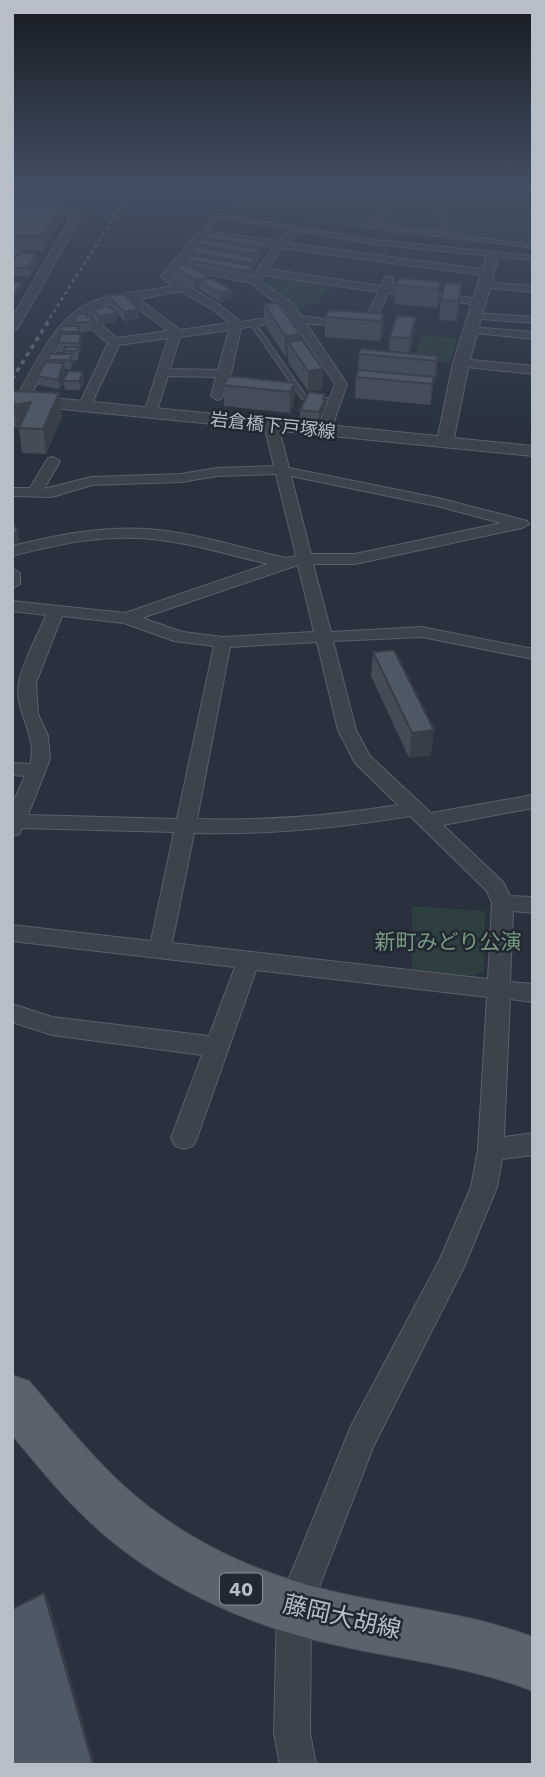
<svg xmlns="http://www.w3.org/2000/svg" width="545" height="1777" font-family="'Work Sans','Noto Sans JP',sans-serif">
<rect width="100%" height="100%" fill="#28313d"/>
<path fill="#2d3f40" d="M 266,185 L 533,185 L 533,244 C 515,243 496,244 479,243 C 395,237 310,221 228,206 Z
M 278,275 L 332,285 L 316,304 L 306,305 L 297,311 L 266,287 L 271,276 Z
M 421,335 L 457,338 L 450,363 L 413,360 Z
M 412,906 L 485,911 L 484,971 L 474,976 L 412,969 Z"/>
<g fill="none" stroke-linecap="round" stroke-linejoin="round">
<defs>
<path id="service" d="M 391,185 L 421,189 L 429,185 L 434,185 L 426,191 C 440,197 444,211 449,225 L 441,233 L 533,245 L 533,248 L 438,235 L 435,236 L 433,235 L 363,225 L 363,223 L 418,191 ZM 422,193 C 436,199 440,211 444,225 L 435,232 L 370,223 Z
M 216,214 L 374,240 L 533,256 L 533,260 L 374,244 L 219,217 L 205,233 L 201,233 Z
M 250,321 L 254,321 L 306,396 L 334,399 L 336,400 L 336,402 L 302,399 L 249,322 Z"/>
<path id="minor" d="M 12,205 L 78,210 L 83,213 L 18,328 L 12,331 L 12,318 L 72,215 L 12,211 Z
M 296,226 L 301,229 L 287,243 L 488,270 L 493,273 L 488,276 L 282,248 L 268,269 L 381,286 L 385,277 L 389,276 L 394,279 L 391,287 L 479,299 L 485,302 L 479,305 L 388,293 L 371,330 L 306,323 L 347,384 L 331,430 L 324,434 L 317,430 L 335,384 L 293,321 L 241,328 L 231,374 L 221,399 L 217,400 L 211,396 L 216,377 L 168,376 L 156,413 L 150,417 L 144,413 L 168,338 L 119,345 L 91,405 L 85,409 L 79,405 L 108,343 L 81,320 L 59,346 L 26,403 L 21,404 L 15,400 C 35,365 56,314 97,300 C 121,292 148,291 173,286 L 161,277 L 200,230 L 277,241 ZM 205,235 L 273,247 L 253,276 L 183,263 ZM 178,269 L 252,283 C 262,296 280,301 289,315 L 240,322 C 220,302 196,292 172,276 ZM 265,275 L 378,292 L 363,324 L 301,316 L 292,303 L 264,284 L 261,280 ZM 181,291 C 200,304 212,306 229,323 L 180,330 L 139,299 ZM 127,300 L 128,301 L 168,331 L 117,338 L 88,314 L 104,305 ZM 229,330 L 218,370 L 170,369 L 180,337 Z
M 484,282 L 533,286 L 533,292 L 480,287 L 479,285 Z
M 475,313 L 533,317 L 533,323 L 471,318 L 469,316 Z
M 471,327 L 533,332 L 533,339 L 467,332 L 467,328 Z
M 461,359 L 533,366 L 533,374 L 457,366 L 457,360 Z
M 271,421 L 278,425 L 289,468 L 438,498 L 527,521 L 529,524 L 522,528 L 355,564 L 313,564 L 331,632 L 422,627 L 533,649 L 533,659 L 422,637 L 333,641 L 356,730 L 370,756 L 431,813 L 533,795 L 533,808 L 443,825 L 503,882 L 510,896 L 533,897 L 533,913 L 513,911 L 510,982 L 533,984 L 533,1002 L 510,999 L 504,1137 L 533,1133 L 533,1155 L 502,1159 L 497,1187 L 464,1267 L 374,1445 L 311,1608 L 310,1733 L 316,1765 L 280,1765 L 274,1733 L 277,1608 L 351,1426 L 440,1259 L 471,1187 L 478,1150 L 487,997 L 256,970 L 197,1138 L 193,1146 L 184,1149 L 175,1146 L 171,1138 L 202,1055 L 52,1035 L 12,1022 L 12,1004 L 52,1017 L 209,1036 L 235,967 L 12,941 L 12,925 L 151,941 L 174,832 L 22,828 L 19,834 L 12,836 L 12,805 L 25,776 L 12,775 L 12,763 L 30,764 C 39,737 13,710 19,682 C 23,660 38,636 46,615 L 12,611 L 12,601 L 125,613 L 268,564 C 230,555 191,543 152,539 C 104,534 58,544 12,556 L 12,546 C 57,535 101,526 147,529 C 194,532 240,548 286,558 L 296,556 L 276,474 L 217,476 L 181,482 L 92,485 L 52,497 L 12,496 L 12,488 L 30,488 L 48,458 L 53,457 L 60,461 L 44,489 L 91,477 L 181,474 L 217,468 L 274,466 L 264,425 ZM 291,476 L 437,506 L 501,523 L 355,554 L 311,554 ZM 298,565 L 314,632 L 223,637 L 183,632 L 142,618 ZM 62,616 L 124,623 L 174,641 L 214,646 L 177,819 L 28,815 L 50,759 L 48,736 L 38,714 L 36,683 ZM 317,642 L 338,730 L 355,763 L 398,805 C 331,816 265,821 197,819 L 230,647 ZM 410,816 L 487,891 L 492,903 L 488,979 L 172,943 L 194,833 C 267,835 338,828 410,816 Z
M 12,568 L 20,573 L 20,584 L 12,589 Z"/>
<path id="tertiary" d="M 493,251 L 499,255 L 469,363 L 454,438 L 533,446 L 533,456 L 12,404 L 12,394 L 438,436 L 453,363 L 487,255 Z"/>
<path id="primary" d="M 12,1375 L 29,1381 C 60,1417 90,1455 125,1487 C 184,1540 255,1573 331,1591 C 401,1608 464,1611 533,1637 L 533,1691 C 468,1666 403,1660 336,1645 C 247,1626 157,1585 90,1522 C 62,1496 37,1465 12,1435 Z"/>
</defs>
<use href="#service" stroke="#5a616b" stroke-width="2"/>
<use href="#minor" stroke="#5a616b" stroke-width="2"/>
<use href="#tertiary" stroke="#5a616b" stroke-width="2"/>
<use href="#primary" stroke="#454c56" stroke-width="2"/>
<use href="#service" fill="#3c434d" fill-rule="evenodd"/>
<use href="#minor" fill="#3c434d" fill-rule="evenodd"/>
<use href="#tertiary" fill="#3c434d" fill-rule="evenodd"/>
<use href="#primary" fill="#5a626d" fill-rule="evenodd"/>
<path stroke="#606975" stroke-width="2.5" stroke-dasharray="3.5 3.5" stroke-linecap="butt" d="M 46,324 L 134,185"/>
<path stroke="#606975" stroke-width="3.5" stroke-dasharray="4.5 4.5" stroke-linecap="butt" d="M 12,379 L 48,322"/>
</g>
<path fill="#444c57" d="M 12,199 L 65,214 L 43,251 L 23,250 L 23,253 L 38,262 L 30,277 L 12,276 Z
M 201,237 L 268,242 L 268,247 L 263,250 L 263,254 L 258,258 L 258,262 L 252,266 L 253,271 L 246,276 L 188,265 L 208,277 L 208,279 L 232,290 L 232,299 L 220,302 L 199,289 L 199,287 L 195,288 L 174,276 L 174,267 L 184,264 L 184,260 L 190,256 L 190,252 L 197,247 L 196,244 L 202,240 Z
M 441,282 L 439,301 L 437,308 L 395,304 L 396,285 Z
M 462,284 L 456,321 L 439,320 L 441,300 Z
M 107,295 L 139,318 L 124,321 L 108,304 Z
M 264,304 L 300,334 L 300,341 L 322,390 L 308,391 L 288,362 L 288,356 L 285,356 L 264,324 Z
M 92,310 L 117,313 L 117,322 L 100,325 L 93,319 Z
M 384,314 L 383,334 L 380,341 L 325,337 L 325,317 Z
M 88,317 L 92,317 L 92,331 L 80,332 L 82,343 L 80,352 L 79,352 L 78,360 L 73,361 L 71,369 L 64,369 L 65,372 L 60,389 L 38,385 L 37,376 L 49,363 L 48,360 L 64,354 L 64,352 L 59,352 L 58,343 L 61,332 L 74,326 L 74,323 Z
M 390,337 L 414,337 L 409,353 L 438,356 L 436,377 L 434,382 L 433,382 L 432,398 L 430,405 L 355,398 L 356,377 L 358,371 L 359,354 L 389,352 Z
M 83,372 L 84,381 L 80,390 L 65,390 L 63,381 Z
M 295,383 L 294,404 L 290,413 L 224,406 L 223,385 Z
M 12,391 L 62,417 L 46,454 L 22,453 L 19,429 L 17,429 L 17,427 L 12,427 Z
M 325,394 L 325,409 L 318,421 L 300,419 L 300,410 Z
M 373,652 L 431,755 L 409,758 L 371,676 Z"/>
<path fill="#373e47" d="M 64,200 L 65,214 L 43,251 L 41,237 Z
M 268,242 L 268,247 L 261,251 L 261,247 Z
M 263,250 L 263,254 L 258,258 L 258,262 L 250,267 L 250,263 L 256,259 L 256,254 Z
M 37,253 L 38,262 L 30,277 L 28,268 Z
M 253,266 L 253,271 L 246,276 L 245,271 Z
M 208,277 L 208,285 L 198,281 L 199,287 L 195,288 L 195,280 Z
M 22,282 L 23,286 L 12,303 L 12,297 Z
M 441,282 L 439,301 L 437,308 L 439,289 Z
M 462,284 L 460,303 L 456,321 L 458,301 Z
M 232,290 L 232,299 L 220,302 L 220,293 Z
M 139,309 L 139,318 L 124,321 L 124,312 Z
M 117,313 L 117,322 L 100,325 L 99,316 Z
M 384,314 L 383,334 L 380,341 L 381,321 Z
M 416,317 L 414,337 L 408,358 L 410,338 Z
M 79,326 L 82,343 L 80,352 L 78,332 Z
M 300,334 L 300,354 L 288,342 L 288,356 L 285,356 L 285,336 Z
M 72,354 L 73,363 L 71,369 L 70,360 Z
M 438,356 L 436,377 L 434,382 L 436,361 Z
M 63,363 L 65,372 L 60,389 L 58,380 Z
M 323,369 L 322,390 L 308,391 L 308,371 Z
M 83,372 L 84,381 L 80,390 L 79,381 Z
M 434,377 L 432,398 L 430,405 L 432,384 Z
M 295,383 L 294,404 L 290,413 L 290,392 Z
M 59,393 L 62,417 L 46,454 L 43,429 Z
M 325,394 L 325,409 L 318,421 L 319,412 Z
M 31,402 L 19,429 L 17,429 L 13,405 Z
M 18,532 L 20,542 L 12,544 L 12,533 Z
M 434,730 L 431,755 L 409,758 L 412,733 Z
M 44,1593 L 50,1605 L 95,1765 L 93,1765 Z"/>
<path fill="#4f5865" stroke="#373e47" stroke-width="2" d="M 12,199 L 64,200 L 41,237 L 12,236 Z
M 209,232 L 268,242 L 261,247 L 201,237 Z
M 204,239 L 263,250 L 256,254 L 196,244 Z
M 198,247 L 258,258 L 250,263 L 190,252 Z
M 12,248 L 22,248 L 20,253 L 19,253 L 16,257 L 13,257 L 12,258 Z
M 19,253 L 37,253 L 28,268 L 12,268 L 12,263 Z
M 192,255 L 253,266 L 245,271 L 184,260 Z
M 187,264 L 208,277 L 195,280 L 174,267 Z
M 211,278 L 232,290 L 220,293 L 198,281 Z
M 399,278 L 441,282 L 439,289 L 396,285 Z
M 12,282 L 22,282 L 12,297 Z
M 445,283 L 462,284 L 458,301 L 441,300 Z
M 124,294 L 139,309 L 124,312 L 107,295 Z
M 278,303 L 300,334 L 285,336 L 264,304 Z
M 108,306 L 117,313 L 99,316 L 92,310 Z
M 329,310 L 384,314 L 381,321 L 325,317 Z
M 77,314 L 87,314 L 87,317 L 92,317 L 91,322 L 74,323 Z
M 397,316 L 416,317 L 410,338 L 390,337 Z
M 62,326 L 79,326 L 78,332 L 61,332 Z
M 61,334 L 81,334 L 79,343 L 58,343 Z
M 302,340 L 323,369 L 308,371 L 288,342 Z
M 65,347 L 78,347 L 77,351 L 64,351 Z
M 361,349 L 438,356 L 436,361 L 359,354 Z
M 50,354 L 72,354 L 70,360 L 48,360 Z
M 46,362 L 63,363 L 58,380 L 37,376 Z
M 359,370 L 434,377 L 432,384 L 356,377 Z
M 68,371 L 83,372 L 79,381 L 63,381 Z
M 229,376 L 295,383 L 290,392 L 223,385 Z
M 12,391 L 59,393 L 43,429 L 19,428 L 31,402 L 13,405 L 14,402 L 12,402 Z
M 309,392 L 325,394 L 323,399 L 325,400 L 319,412 L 300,410 Z
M 12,522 L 13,522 L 18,532 L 12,533 Z
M 394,650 L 434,730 L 412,733 L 373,652 Z
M 44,1593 L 93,1765 L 12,1765 L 12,1609 Z"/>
<linearGradient id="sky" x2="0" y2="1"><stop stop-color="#161b22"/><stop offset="0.43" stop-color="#424e62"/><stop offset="1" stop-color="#424e62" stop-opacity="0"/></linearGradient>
<rect width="545" height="434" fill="url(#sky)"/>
<g text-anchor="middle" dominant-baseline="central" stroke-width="5" stroke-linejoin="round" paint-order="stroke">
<g font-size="18" fill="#b8bec8" stroke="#212832">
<text transform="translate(273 425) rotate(6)">岩倉橋下戸塚線</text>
</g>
<rect fill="#212832" stroke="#8b919b" stroke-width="2" x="220" y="1573.5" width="42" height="31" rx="5"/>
<g font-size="19" font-weight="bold" fill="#b8bec8">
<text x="241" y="1589">40</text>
</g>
<g font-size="21" fill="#799b82" stroke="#212832">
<text x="448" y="941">新町みどり公演</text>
</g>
<g font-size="24" fill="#b8bec8" stroke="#212832">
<text transform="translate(342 1617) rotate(13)">藤岡大胡線</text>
</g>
</g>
<rect width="545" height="1777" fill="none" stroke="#b8bec8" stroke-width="28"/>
</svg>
